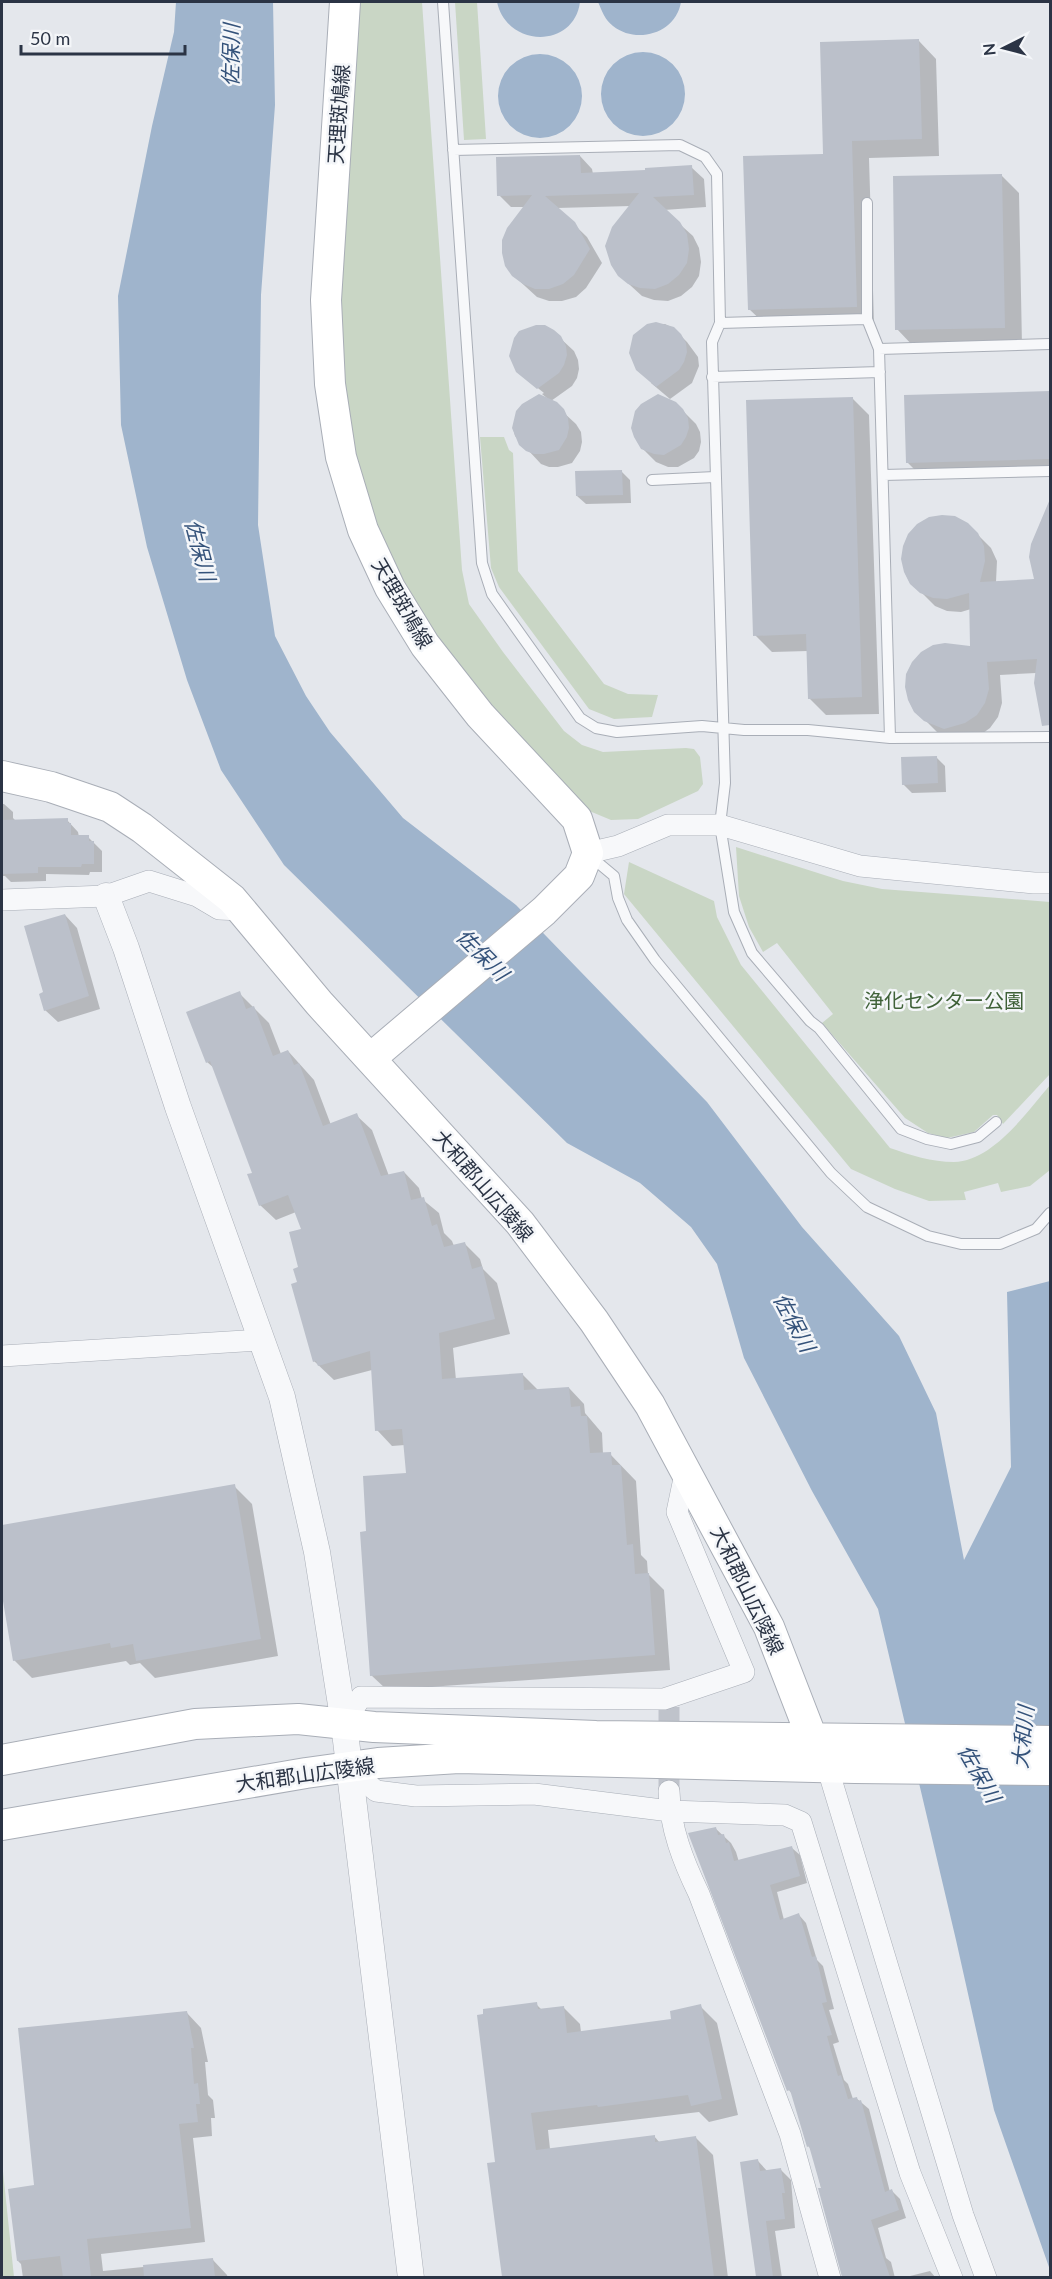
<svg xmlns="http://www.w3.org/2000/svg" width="1052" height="2279" font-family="Lato,'Noto Sans JP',sans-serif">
<rect width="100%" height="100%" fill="#e4e7ec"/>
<path fill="#c9d6c5" d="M 355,2 L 422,2 L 462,570 L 469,604 L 503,652 L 564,731 L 582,745 L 603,752 L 686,748 L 694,749 L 700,757 L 703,784 L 698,791 L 638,819 L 611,820 L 587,810 L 478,696 L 443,649 L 406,591 L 379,534 L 358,474 L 338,363 L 337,298 Z
M 455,2 L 477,2 L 486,139 L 464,140 Z
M 480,437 L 504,437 L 509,450 L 513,453 L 518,571 L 604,684 L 628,694 L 658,695 L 652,717 L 614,719 L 589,709 L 499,587 L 491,568 Z
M 736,847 L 843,881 L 882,889 L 1050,902 L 1050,1074 L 1003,1124 L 997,1115 L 993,1115 L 974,1132 L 947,1138 L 928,1133 L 905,1118 L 822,1023 L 833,1014 L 777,943 L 763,952 L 749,927 L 739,896 Z
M 629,862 L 714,901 L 717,917 L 741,965 L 890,1148 C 910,1155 932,1162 954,1162 C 993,1161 1027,1112 1050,1085 L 1050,1170 L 1030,1186 L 1001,1192 L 998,1183 L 964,1192 L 966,1200 L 929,1201 L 895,1189 L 851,1169 L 624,894 Z
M 2,2162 L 14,2277 L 2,2277 Z"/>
<path fill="#9fb4cc" d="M 176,2 L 273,2 L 275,105 L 261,295 L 258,525 L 275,636 L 306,696 L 330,732 L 403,818 L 516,905 L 707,1102 L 802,1227 L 899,1336 L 936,1413 L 964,1560 L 1011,1467 L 1007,1292 L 1050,1281 L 1050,2270 L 994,2110 L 956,1940 L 878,1609 L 812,1491 L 744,1358 L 717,1264 L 691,1227 L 640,1183 L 567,1143 L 284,865 L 221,770 L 187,680 L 147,547 L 121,425 L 118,296 L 152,126 L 174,32 Z
M 497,2 L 580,2 C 574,49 507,48 497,2 Z
M 598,2 L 681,2 C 676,33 637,45 613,26 C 605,20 602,11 598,2 Z
M601 94a42 42 0 1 1 84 0a42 42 0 1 1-84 0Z
M498 96a42 42 0 1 1 84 0a42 42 0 1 1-84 0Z"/>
<path fill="#0003" d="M 919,41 L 936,59 L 939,156 L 869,158 L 874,323 L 767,326 L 749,309 L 825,155 Z
M 580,156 L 592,169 L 593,174 L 647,172 L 691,167 L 704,179 L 706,207 L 664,210 L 693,236 L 699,248 L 701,262 L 699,276 L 692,287 L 681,296 L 668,301 L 654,300 L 642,296 L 619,275 L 631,206 L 557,208 L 587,237 L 602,263 L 586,288 L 576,297 L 562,301 L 549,301 L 537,297 L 514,276 L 524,207 L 511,207 L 499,195 Z
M 1001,175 L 1019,193 L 1022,345 L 914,347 L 897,329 Z
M 665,324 L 673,328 L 687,342 L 698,357 L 699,366 L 692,383 L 670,399 L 651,383 L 648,326 Z
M 560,338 L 574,351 L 578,360 L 579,369 L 577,378 L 572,386 L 551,401 L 576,424 L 581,432 L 582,442 L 580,451 L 572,463 L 558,467 L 549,467 L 541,464 L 515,436 L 513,428 L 548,399 L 542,394 L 544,393 L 518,372 Z
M 1050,393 L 1050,476 L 924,479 L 907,462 L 905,396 Z
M 852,398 L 869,415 L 879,714 L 826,715 L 809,698 L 808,651 L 772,652 L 755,635 Z
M 675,403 L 696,424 L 700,432 L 701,442 L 699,451 L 694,458 L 678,467 L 668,467 L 656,462 L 642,448 Z
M 621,471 L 630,480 L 631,503 L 586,504 L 577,496 Z
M 1050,521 L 1050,713 L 1044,707 L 1036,673 L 1000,675 L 1002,703 L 998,717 L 990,728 L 979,736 L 939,734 L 916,711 L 972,647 L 971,609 L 961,612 L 947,611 L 935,606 L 912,583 L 967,524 L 991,548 L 997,561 L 996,582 L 1036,580 L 1046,523 Z
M 936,757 L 945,766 L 946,792 L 912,793 L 903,784 Z
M 2,804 L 4,804 L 13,812 L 13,818 L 16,821 L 67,820 L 78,832 L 79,837 L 88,837 L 102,851 L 102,872 L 90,872 L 89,875 L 46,874 L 46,881 L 11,882 L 5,876 L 2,876 Z
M 65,915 L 77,928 L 100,1009 L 58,1022 L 45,1010 L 45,993 Z
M 239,993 L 269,1023 L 281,1054 L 288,1051 L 314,1080 L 331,1125 L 356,1115 L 372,1130 L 389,1176 L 404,1172 L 419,1188 L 422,1199 L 439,1213 L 444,1233 L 452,1241 L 454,1246 L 465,1244 L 480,1259 L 483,1269 L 497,1283 L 510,1334 L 453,1348 L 456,1380 L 523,1375 L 539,1391 L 569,1388 L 584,1404 L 585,1413 L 602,1433 L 603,1454 L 610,1454 L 636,1481 L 641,1555 L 647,1561 L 648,1574 L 664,1590 L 670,1670 L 387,1690 L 371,1675 L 368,1533 L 408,1475 L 405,1445 L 392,1446 L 377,1430 L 372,1370 L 334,1380 L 314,1361 L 300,1268 L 303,1230 L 296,1212 L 276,1220 L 260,1205 L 254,1174 L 214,1068 L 207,1062 Z
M 234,1486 L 252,1504 L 278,1656 L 155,1678 L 140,1663 L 130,1665 L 126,1661 L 32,1678 L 14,1660 L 2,1586 L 2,1526 Z
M 715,1828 L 731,1843 L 736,1852 L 739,1862 L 792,1848 L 800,1855 L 807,1883 L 777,1892 L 784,1920 L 799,1915 L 806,1923 L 817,1960 L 823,1966 L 834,2009 L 829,2010 L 839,2042 L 833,2044 L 844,2080 L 848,2084 L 853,2099 L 856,2098 L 869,2109 L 890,2192 L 892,2191 L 900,2199 L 906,2218 L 878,2228 L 886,2258 L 891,2262 L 895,2278 L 843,2278 L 812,2150 L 808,2146 L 792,2094 L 789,2090 Z
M 536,2004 L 542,2010 L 563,2007 L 580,2024 L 581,2032 L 673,2020 L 700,2006 L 717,2023 L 738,2115 L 709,2122 L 699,2112 L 548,2130 L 550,2149 L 654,2136 L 660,2143 L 696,2138 L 713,2155 L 728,2278 L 503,2278 L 489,2164 L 497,2163 Z
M 187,2013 L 201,2028 L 208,2062 L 205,2062 L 208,2095 L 213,2100 L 215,2118 L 211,2118 L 212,2136 L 193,2138 L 205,2242 L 101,2254 L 103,2271 L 213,2260 L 227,2275 L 228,2278 L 23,2278 L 21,2264 L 18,2261 L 36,2187 Z
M 758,2161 L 768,2172 L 781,2170 L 791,2180 L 795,2228 L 775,2231 L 782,2278 L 757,2278 L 742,2163 Z
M 930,2271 L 936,2278 L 902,2278 Z"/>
<path fill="#bbc0ca" d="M 919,39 L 922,139 L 852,141 L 857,307 L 748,310 L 743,156 L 823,154 L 820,42 Z
M 580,155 L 581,173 L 645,170 L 645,168 L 692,165 L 694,195 L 653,197 L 680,222 L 687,234 L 689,249 L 687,263 L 679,275 L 668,284 L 655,289 L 640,288 L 628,284 L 618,276 L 611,265 L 605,246 L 612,227 L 639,193 L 545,196 L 575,222 L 590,249 L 574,275 L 563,284 L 549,289 L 535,289 L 523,284 L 512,276 L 505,266 L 502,253 L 502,240 L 507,228 L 532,195 L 497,196 L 496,157 Z
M 1002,174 L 1005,328 L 895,330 L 893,176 Z
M 656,322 L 674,327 L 681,334 L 686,343 L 687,352 L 684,362 L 679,370 L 656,387 L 636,370 L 629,353 L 633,335 L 647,324 Z
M 536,325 L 545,325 L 554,330 L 561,336 L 566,346 L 567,355 L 564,365 L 559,373 L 537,389 L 516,372 L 509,356 L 514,338 L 519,331 Z
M 1050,391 L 1050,459 L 906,463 L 904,395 Z
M 539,394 L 557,402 L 564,409 L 568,418 L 569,428 L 567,437 L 559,450 L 544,454 L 534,454 L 526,451 L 519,445 L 512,428 L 516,411 L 522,404 Z
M 658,394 L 676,402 L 683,409 L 688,418 L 689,428 L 686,437 L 681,445 L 664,455 L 654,454 L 641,449 L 634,437 L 631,428 L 635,411 L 641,404 Z
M 853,397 L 862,697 L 808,699 L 806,634 L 753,636 L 746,400 Z
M 622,470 L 623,495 L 576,496 L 575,471 Z
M 1050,499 L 1050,725 L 1042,726 L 1034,683 L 1037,659 L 987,662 L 989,689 L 985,703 L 977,715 L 965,723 L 944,729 L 924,721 L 914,712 L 908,700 L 905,687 L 906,674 L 912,662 L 921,652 L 933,645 L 945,643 L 970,646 L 969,593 L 947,599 L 933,598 L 920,593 L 910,584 L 904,572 L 901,559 L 903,546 L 908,534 L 917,524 L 929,517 L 942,515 L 955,516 L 968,523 L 978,533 L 984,546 L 985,561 L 980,582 L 1034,579 L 1029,557 L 1031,544 Z
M 937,756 L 938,783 L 902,785 L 901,757 Z
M 68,818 L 68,823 L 71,823 L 71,835 L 89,835 L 89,841 L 94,841 L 94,864 L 82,864 L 81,867 L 38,867 L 38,873 L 2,874 L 2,820 Z
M 65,914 L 89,996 L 44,1011 L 39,994 L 43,992 L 24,926 Z
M 240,991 L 246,1009 L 254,1006 L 273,1056 L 288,1050 L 294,1065 L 299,1063 L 323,1126 L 357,1113 L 381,1176 L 404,1171 L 411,1200 L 424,1197 L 432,1226 L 437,1224 L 444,1247 L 465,1242 L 472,1269 L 482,1266 L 495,1319 L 439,1333 L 442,1379 L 523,1373 L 524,1390 L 569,1387 L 571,1407 L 580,1406 L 581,1416 L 587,1416 L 590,1453 L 611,1452 L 612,1465 L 621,1465 L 627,1545 L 633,1544 L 635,1574 L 649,1573 L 655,1655 L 370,1676 L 360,1532 L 366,1531 L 363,1476 L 406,1473 L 402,1429 L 375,1431 L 370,1351 L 318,1366 L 316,1361 L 313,1362 L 291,1284 L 297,1282 L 293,1269 L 298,1267 L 289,1232 L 301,1229 L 288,1195 L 259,1206 L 247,1174 L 252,1173 L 210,1061 L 206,1063 L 186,1012 Z
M 235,1484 L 261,1639 L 136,1661 L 133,1644 L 111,1648 L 110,1643 L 13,1661 L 2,1595 L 2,1525 Z
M 716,1827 L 718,1835 L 724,1834 L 726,1843 L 729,1842 L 734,1861 L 792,1846 L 800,1876 L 770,1885 L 780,1920 L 799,1913 L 812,1957 L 816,1956 L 827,2002 L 822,2003 L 832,2035 L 827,2036 L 838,2076 L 841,2075 L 848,2099 L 857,2097 L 858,2101 L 861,2100 L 885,2192 L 892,2189 L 899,2210 L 871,2220 L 890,2277 L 842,2277 L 818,2188 L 821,2188 L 809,2146 L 807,2147 L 790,2090 L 787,2091 L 688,1833 Z
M 537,2002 L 538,2009 L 564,2006 L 567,2033 L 671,2019 L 670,2011 L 701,2004 L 722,2099 L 691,2106 L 688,2095 L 598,2107 L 597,2105 L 531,2113 L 536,2150 L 655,2135 L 655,2142 L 696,2136 L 714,2277 L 502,2277 L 487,2163 L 495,2162 L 477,2015 L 483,2014 L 483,2009 Z
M 187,2011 L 194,2048 L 191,2048 L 194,2084 L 198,2083 L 200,2104 L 196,2104 L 198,2122 L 179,2124 L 191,2228 L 87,2239 L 91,2277 L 63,2277 L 60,2256 L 17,2261 L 8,2189 L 34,2185 L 18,2028 Z
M 758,2159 L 760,2171 L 781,2168 L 785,2193 L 782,2193 L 785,2219 L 766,2221 L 773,2277 L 756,2277 L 740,2162 Z
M 213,2258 L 215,2277 L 144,2277 L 143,2265 Z"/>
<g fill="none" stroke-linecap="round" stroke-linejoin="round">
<path stroke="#bfc3cb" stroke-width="21" stroke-dasharray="21 10" stroke-linecap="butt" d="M 669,1707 L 669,1791"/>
<defs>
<path id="service" d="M 443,2 L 482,563 L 492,594 L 580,718 L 596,728 L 617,732 L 702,726 L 744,730 L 808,730 L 890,738 L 1050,737
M 453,150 L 680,145 L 705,157 L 717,174 L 720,323 L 712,342 L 725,783 L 720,825 L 734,912 L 752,953 L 810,1021 L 819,1028 L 901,1129 L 927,1139 L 951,1144 L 978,1137 L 996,1122
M 867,203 L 867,319 L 879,349 L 890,738
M 720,323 L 867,319
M 879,349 L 1050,344
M 712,377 L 880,372
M 883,475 L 1050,471
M 652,480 L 715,477
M 590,856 L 614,876 L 618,898 L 627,920 L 655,960 L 831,1173 L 867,1207 L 928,1236 L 961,1244 L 1000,1244 L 1036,1229 L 1050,1213"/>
<path id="minor" d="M 588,853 L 618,846 L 668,825 L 720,825 L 860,866 L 1034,883 L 1050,883
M 2,900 L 106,896 L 149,881 L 197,896 L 219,909 L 241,910
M 2,1356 L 261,1340
M 344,1724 L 361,1697 L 664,1699 L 744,1672 L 677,1512 L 686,1469
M 827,1766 L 963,2215 L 986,2278
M 349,1768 L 376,1791 L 416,1796 L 534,1794 L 670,1811 L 785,1815 L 801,1822 L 910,2173 L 952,2278
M 669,1791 C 670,1828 683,1861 699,1894 L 790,2134 L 830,2278"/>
<path id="tertiary" d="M 106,896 L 126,948 L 178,1107 L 282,1397 L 317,1552 L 344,1724 L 411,2278"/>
<path id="secondary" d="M 345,2 L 326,300 L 330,384 L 341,457 L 363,530 L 390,588 L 425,645 L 480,715 L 577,819 L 588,853 L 579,876 L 544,911 L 371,1058
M 2,776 L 51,787 L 110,807 L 142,828 L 232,899 L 319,1003 L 520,1223 L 594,1321 L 650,1405 L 769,1627 L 812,1738 L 827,1766
M 2,1760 L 195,1724 L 298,1719 L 374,1727 L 596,1736 L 1050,1741
M 2,1825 L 306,1773 L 378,1763 L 459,1758 L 855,1768 L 1050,1770"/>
</defs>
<use href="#service" stroke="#a9aeb7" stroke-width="12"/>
<use href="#minor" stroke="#a9aeb7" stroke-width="22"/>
<use href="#tertiary" stroke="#a9aeb7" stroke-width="27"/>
<use href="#secondary" stroke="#a9aeb7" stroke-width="32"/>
<use href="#service" stroke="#f7f8fa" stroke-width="10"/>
<use href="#minor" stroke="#f7f8fa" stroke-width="21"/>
<use href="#tertiary" stroke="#f7f8fa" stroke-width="26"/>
<use href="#secondary" stroke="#fff" stroke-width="30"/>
</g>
<g text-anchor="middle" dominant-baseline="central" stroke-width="5" stroke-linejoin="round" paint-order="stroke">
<g font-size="20" fill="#2b3445" stroke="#f4f6f9">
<text transform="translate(338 114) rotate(-86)">天理斑鳩線</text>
<text transform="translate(403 603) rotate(60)">天理斑鳩線</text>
<text transform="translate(484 1185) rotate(49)">大和郡山広陵線</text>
<text transform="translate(748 1590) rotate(64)">大和郡山広陵線</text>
<text transform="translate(305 1774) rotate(-8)">大和郡山広陵線</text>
</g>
<g font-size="20" fill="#3f6138" stroke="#f4f6f9">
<text x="944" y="1000">浄化センター公園</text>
</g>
<g font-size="21" font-style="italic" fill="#34527a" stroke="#f4f6f9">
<text transform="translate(230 55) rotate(-89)">佐保川</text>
<text transform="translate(201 550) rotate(75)">佐保川</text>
<text transform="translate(483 954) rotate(45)">佐保川</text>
<text transform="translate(795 1322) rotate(62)">佐保川</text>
<text transform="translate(1022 1737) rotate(-84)">大和川</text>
<text transform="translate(980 1773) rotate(60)">佐保川</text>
</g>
</g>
<rect width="1052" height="2279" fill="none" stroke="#2b3445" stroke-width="6"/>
<g transform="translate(1004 48) rotate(264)" stroke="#f4f6f9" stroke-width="4.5" paint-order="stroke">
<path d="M0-4.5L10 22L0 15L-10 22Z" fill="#2b3445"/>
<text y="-9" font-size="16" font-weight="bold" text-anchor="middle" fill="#2b3445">N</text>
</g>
<path d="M21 45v9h164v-9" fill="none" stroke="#2b3445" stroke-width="3"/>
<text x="30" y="45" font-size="18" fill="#2b3445" stroke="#f4f6f9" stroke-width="4.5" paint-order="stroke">50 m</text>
</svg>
